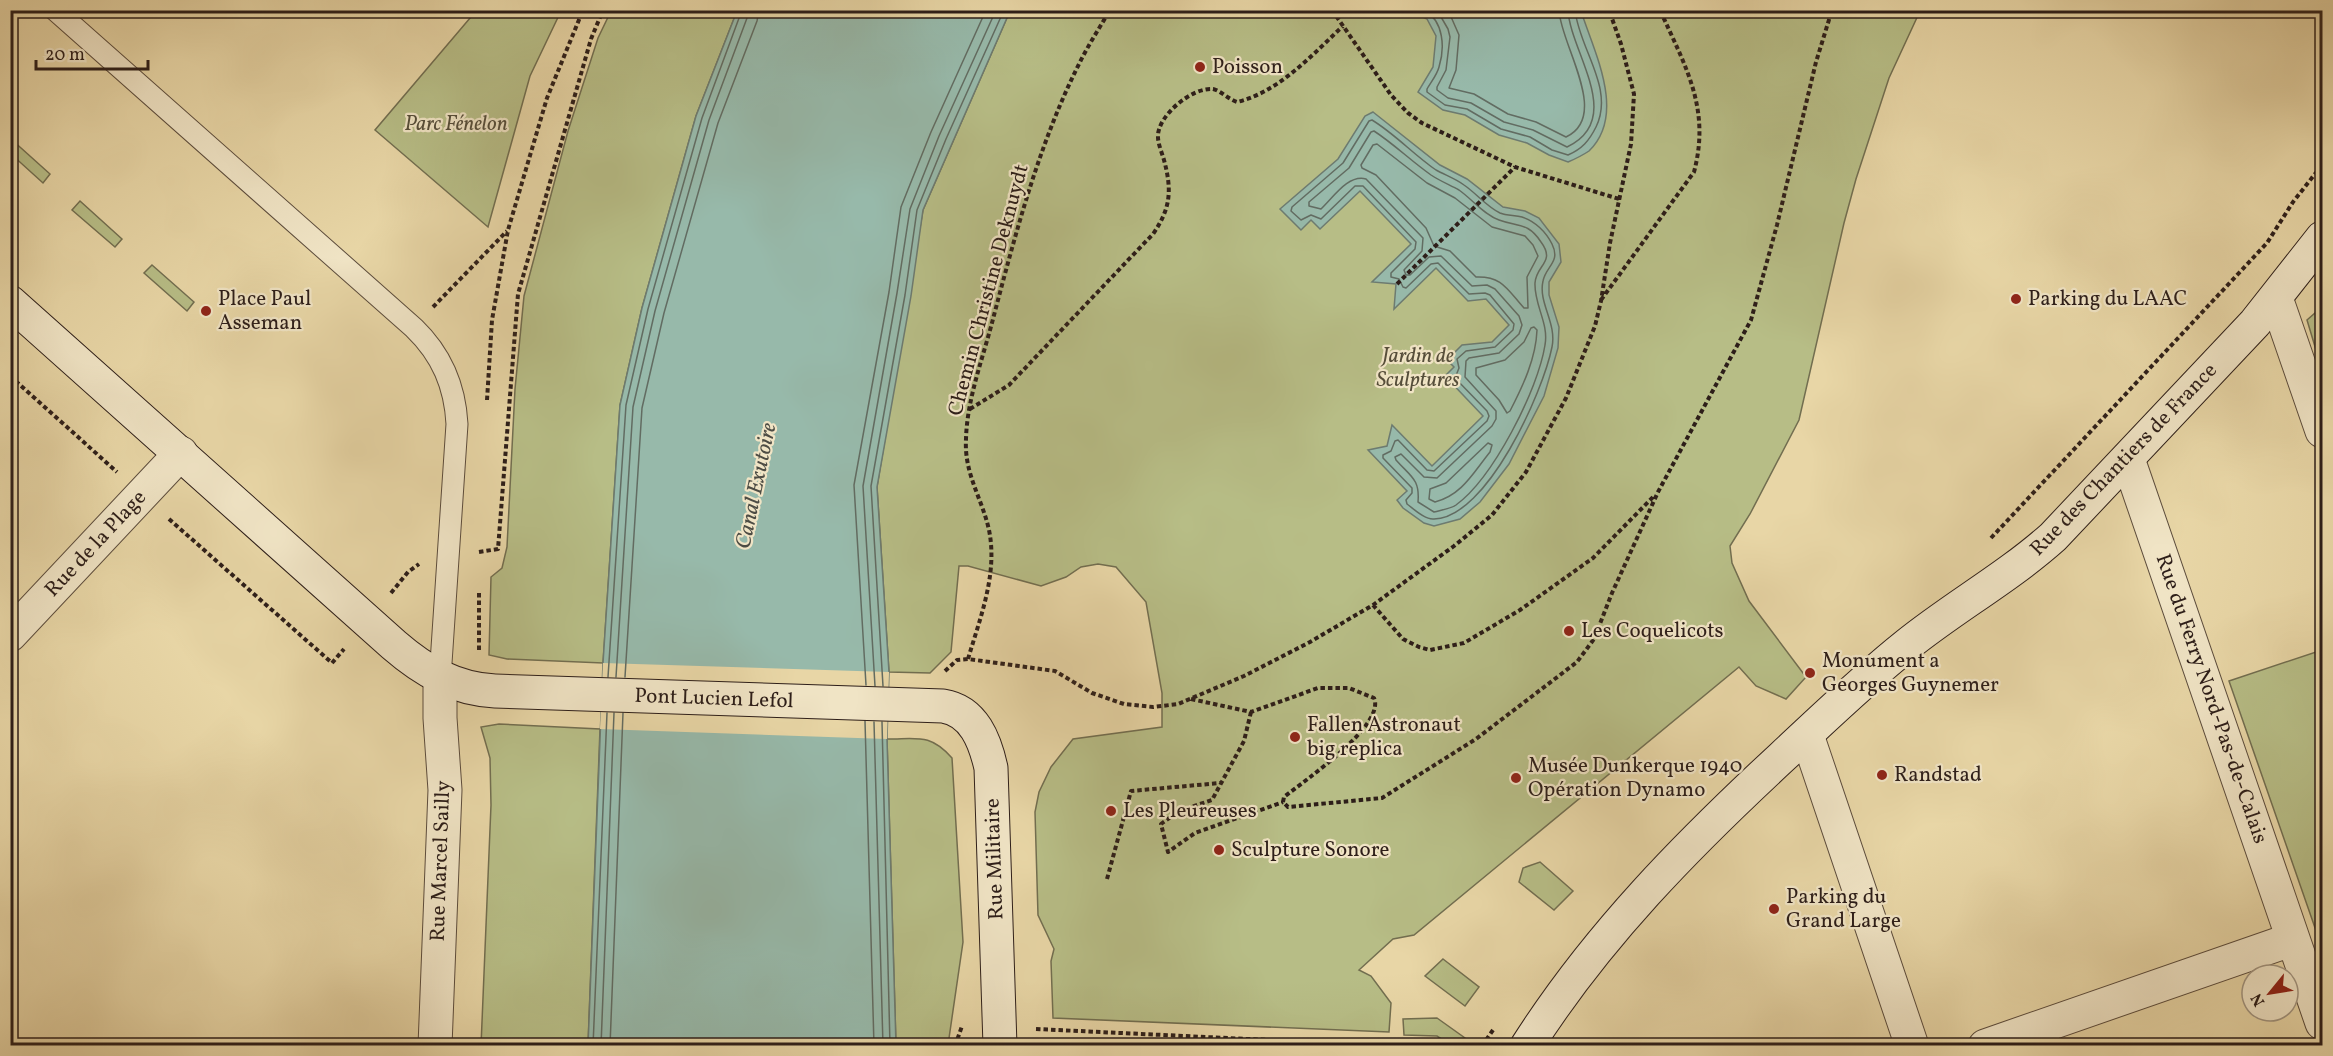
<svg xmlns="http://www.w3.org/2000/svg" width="2333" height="1056" font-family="Vollkorn,serif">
<rect width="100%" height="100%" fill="#e8d6a6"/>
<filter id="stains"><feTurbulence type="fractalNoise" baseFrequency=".00333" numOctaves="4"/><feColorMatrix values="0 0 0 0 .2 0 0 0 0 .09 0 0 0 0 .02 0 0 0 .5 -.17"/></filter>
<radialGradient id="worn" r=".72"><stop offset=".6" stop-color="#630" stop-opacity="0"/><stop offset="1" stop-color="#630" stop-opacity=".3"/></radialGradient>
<path fill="#b7bd86" stroke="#726e50" stroke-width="1.5" d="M 476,11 L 561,11 L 530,76 L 488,227 L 375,130 Z
M 611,11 L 737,11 L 696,116 L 642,308 L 620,405 L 603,663 L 507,659 L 489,655 L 491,577 L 502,568 L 507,547 L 515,389 L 524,296 L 568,131 L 598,38 Z
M 1010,11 L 1920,11 L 1889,78 L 1856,179 L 1844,223 L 1799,420 L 1750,514 L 1730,546 L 1732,563 L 1749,601 L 1806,677 L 1786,699 L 1756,686 L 1739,667 L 1414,935 L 1393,939 L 1359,970 L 1371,976 L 1391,1003 L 1389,1032 L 1053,1018 L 1051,961 L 1054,949 L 1038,915 L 1035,812 L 1039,792 L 1051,767 L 1073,739 L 1162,727 L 1162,693 L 1146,602 L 1116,567 L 1098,564 L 1081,567 L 1066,577 L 1041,586 L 968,566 L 959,566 L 951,652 L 930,673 L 889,672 L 877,487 L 923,210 Z
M 11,139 L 50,174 L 43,183 L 11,154 Z
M 80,201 L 122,239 L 115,247 L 72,210 Z
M 152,265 L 194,302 L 187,311 L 144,273 Z
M 2322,307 L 2322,370 L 2307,320 Z
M 2322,650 L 2322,945 L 2321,945 L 2229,681 Z
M 499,724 L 600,729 L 588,1045 L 481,1046 L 491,805 L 490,758 L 481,727 Z
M 887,739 C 917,739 930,733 952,758 L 963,942 L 948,1045 L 941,1043 L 940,1045 L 896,1045 Z
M 1540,862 L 1573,891 L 1554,910 L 1519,882 L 1523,868 Z
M 1443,959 L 1479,987 L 1465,1006 L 1425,976 Z
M 1437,1018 L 1465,1038 L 1462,1045 L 1451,1045 L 1437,1036 L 1404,1035 L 1403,1019 Z"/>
<path fill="#97b9aa" stroke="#6d7b70" stroke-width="1.5" d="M 737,11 L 1010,11 L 923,210 L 911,296 L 877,487 L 889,672 L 887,739 L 896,1045 L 588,1046 L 603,663 L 620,405 L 642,308 L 696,116 Z
M 1410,11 L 1581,11 C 1594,52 1627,114 1589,151 C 1583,155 1575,159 1568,162 L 1549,155 L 1527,143 L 1499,135 L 1465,115 L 1443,110 L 1418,92 L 1433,67 L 1436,36 L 1427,19 Z
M 1373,112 L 1440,165 L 1467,179 L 1503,207 L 1525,211 L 1539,218 L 1559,244 L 1561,262 L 1549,282 L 1549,295 L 1559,327 L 1558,348 L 1544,396 L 1509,464 L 1480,502 L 1460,519 L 1434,526 L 1424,523 L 1403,508 L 1397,500 L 1407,491 L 1368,450 L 1387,446 L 1392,425 L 1432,466 L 1483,416 L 1445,376 L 1454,367 L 1447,360 L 1462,345 L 1492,342 L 1509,325 L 1486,299 L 1468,301 L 1436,268 L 1394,309 L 1396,284 L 1372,282 L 1411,244 L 1360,191 L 1320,229 L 1311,220 L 1301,230 L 1280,209 L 1338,159 L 1365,116 Z"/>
<path fill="#e8d6a6" d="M 603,663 L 889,672 L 887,739 L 600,729 Z"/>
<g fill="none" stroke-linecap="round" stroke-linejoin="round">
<path stroke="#626c62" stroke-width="1.5" d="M 1424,10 C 1444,21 1445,48 1439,67 C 1437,75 1431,82 1427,89 L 1427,92 L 1445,105 L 1467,109 L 1501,129 L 1530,137 L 1552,150 L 1568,155 C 1582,149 1589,141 1596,127 C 1615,88 1579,49 1575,10
M 1437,10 L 1448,29 L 1450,37 L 1446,70 L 1437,87 L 1437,90 L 1448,98 L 1471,103 L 1504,122 L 1533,130 L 1567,147 C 1626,119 1570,52 1568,10
M 1448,10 L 1459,35 L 1456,70 L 1449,88 L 1474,94 L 1508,114 L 1536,122 L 1566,137 C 1611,116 1560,44 1559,10
M 1372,120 C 1395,134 1414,155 1436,170 C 1445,175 1456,179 1464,185 C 1476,193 1487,207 1500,213 C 1507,216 1515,215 1522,217 C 1535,221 1546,232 1552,244 C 1561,262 1546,266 1543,281 C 1538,303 1557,323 1552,347 C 1543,392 1487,518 1434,519 C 1425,520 1414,509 1407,504 L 1406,500 L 1412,493 L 1412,488 L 1383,458 L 1383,455 L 1391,451 L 1395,441 L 1398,440 L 1427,470 L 1434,471 L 1487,421 L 1489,416 L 1487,411 L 1455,378 L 1459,368 L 1457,359 L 1466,351 L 1495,347 L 1513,330 L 1514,324 L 1490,295 L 1485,293 L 1469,294 L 1438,263 L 1431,264 L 1406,288 L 1403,287 L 1399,279 L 1391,277 L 1391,273 L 1415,249 L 1416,242 L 1363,186 L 1355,186 L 1321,219 L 1311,215 L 1301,220 L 1291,211 L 1292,207 L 1343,163 L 1369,121 Z
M 1374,131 C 1394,144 1411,161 1431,175 C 1440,181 1450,185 1459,190 C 1472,199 1484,215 1499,220 C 1518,227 1528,222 1541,242 C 1556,262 1536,265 1535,283 C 1534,305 1549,323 1545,345 C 1538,390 1493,478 1456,505 C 1450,509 1441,510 1434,512 L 1418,502 C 1420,479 1411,477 1396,460 L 1395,457 L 1401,454 L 1424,477 L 1437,478 L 1492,426 L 1496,419 L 1496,411 L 1465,377 L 1466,361 L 1469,358 L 1499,353 L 1519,334 L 1522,325 L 1519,316 L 1495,289 L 1487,285 L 1472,286 L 1441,256 L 1429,257 L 1410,275 L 1406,275 L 1404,270 L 1422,251 L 1423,238 L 1366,179 C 1348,174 1333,198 1321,209 L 1309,206 L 1309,202 L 1349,168 L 1371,132 Z
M 1377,144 L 1427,183 L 1455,198 L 1492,227 L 1525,236 L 1533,245 L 1538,256 L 1527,277 L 1528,308 L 1524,308 C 1507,289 1502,276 1476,277 L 1450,251 L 1434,246 L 1426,228 L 1376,175 L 1362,168 L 1361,165 L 1373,145 Z
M 1534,327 L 1537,330 C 1536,358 1523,386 1510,411 L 1507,413 L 1499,400 L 1476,375 L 1476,368 L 1505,360 L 1524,342 L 1531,328 Z
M 1488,443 L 1492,445 L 1490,452 C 1473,473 1462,495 1435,502 L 1429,499 L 1430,489 L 1446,483 Z
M 608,677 L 626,405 L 648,309 L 702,118 L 742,10
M 616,677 L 633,407 L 655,311 L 709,120 L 750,10
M 625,677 L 642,408 L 664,313 L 718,123 L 757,21 L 759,10
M 866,685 L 854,485 L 889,292 L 901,207 L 931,132 L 986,10
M 875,686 L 863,486 L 897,293 L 910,209 L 939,136 L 996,10
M 883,686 L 871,486 L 905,295 L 917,210 L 946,139 L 1004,10
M 865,721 L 874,1046
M 874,722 L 883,1046
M 882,722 L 890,1046
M 593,1046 L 607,713
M 601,1046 L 614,713
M 610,1046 L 623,713"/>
<defs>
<path id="lane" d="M 55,10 L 414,328 C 442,355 455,386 457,424 L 440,678"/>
<path id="street" d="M 2276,298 L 2322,431
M 2128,459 L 2322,1023
M 10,635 L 181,453
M 1807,735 L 1912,1046
M 435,1046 L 445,790 L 440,718 L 440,678
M 1985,1046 L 2293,939"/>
<path id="secondary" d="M 10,302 L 394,645 C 424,671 455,689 495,691 L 943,706 C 974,711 985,741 991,768 L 1000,1046
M 1527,1046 C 1597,936 1687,845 1782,757 C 1823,719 1863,680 1907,645 C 1954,607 2007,578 2053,537 L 2255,323 L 2322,238"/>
</defs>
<use href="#lane" stroke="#5c4c3c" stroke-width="23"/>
<use href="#street" stroke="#5c4c3c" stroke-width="35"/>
<use href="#secondary" stroke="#2d1e19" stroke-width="35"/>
<path stroke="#2d1e19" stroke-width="4" stroke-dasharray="4.5 3" stroke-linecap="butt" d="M 1332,10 L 1391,95 L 1408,113 L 1422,123 L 1515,167 L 1619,199
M 1397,284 L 1515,167
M 1601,300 L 1694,172 C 1711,108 1685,66 1660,10
M 433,307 L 507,231
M 10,376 L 117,472
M 487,400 L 492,320 L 508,230 L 547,98 L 583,10
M 970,409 L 1009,385 L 1153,234 C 1171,208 1172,190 1164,160 C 1162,153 1158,144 1158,137 C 1157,116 1192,87 1213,89 C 1221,91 1228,99 1237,102 C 1279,92 1312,55 1343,26
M 169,519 L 332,663 L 344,649
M 1991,538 L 2267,243 L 2293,202 L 2322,165
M 479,552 L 498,549 L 518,294 L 591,39 L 603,10
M 391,593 L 408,572 L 419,564
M 479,593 L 479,652
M 1373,605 L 1403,639 L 1419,647 L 1430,650 L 1464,643 L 1520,610 L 1593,558 L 1655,495
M 968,659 C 980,618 998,574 989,530 C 982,498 964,474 966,439 C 967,399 983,358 993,319 C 1016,232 1039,143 1080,62 C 1089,44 1100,27 1110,10
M 945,671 L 957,660 L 968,659 L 1055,671 L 1092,693 L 1124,704 L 1153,707 L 1178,704 L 1244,676 L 1310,642 L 1373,605 L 1454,546 L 1492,515 L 1526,472 L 1566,398 L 1595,326 L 1601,301 L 1610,243 L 1631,144 L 1634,94 L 1621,44 L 1609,10
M 1191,699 L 1251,712 L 1318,688 L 1349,688 L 1374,698 C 1386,725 1304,781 1284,797 L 1283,802 L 1288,807 L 1382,798 L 1476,739 L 1577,662 L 1594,639 L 1612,593 L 1658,492 L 1751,320 L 1777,225 L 1816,62 L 1832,10
M 1251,712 L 1244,741 L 1212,800 L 1179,811 L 1161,824 L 1168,852 L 1195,833 L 1283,802
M 1107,879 L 1131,791 L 1220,783
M 1036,1029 L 1375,1045 L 1431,1044 L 1433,1046
M 955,1046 L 962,1026
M 1482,1046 L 1493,1030"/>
<use href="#lane" stroke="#f0e4c5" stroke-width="21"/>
<use href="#street" stroke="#f0e4c5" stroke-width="33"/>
<use href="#secondary" stroke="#f0e4c5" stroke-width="33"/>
</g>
<g fill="#8f2418" stroke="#f0e4c5" stroke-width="2">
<circle cx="1200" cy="67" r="6"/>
<circle cx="2016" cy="299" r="6"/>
<circle cx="206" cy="311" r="6"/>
<circle cx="1569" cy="631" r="6"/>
<circle cx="1810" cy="673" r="6"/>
<circle cx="1295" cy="737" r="6"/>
<circle cx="1882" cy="775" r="6"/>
<circle cx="1516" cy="778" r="6"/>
<circle cx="1111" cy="811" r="6"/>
<circle cx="1219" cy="850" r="6"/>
<circle cx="1774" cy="909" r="6"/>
</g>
<g text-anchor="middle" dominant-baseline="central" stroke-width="4.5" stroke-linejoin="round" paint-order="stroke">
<g font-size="21" fill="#2d1e19" stroke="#f0e4c5" text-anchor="start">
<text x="1212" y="67">Poisson</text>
<text x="218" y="299">Place Paul<tspan x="218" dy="24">Asseman</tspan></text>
<text x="2028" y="299">Parking du LAAC</text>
<text x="1581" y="631">Les Coquelicots</text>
<text x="1822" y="661">Monument a<tspan x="1822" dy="24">Georges Guynemer</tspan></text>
<text x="1307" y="725">Fallen Astronaut<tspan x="1307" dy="24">big replica</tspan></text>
<text x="1528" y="766">Musée Dunkerque 1940<tspan x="1528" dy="24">Opération Dynamo</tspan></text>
<text x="1894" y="775">Randstad</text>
<text x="1123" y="811">Les Pleureuses</text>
<text x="1231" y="850">Sculpture Sonore</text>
<text x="1786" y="897">Parking du<tspan x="1786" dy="24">Grand Large</tspan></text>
</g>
<g font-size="21" font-style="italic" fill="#564e3a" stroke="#f0e4c5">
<text x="456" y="124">Parc Fénelon</text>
<text x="1418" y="356">Jardin de<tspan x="1418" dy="24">Sculptures</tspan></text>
</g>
<g font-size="21" fill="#2d1e19" stroke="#f0e4c5">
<text transform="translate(989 290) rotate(-75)">Chemin Christine Deknuydt</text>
<text transform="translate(2124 460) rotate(-46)">Rue des Chantiers de France</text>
<text transform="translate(96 544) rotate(-47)">Rue de la Plage</text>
<text transform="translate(714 699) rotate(2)">Pont Lucien Lefol</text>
<text transform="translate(2211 699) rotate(71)">Rue du Ferry Nord-Pas-de-Calais</text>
<text transform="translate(995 859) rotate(-92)">Rue Militaire</text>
<text transform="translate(441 861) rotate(-88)">Rue Marcel Sailly</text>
</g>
<g font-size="22" font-style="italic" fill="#4d4c44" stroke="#f0e4c5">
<text transform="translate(757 486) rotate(-78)">Canal Exutoire</text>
</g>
</g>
<rect width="2333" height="1056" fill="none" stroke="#e8d6a6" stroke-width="36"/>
<rect x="12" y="12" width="2309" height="1032" fill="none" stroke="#2d1e19" stroke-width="3"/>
<rect x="18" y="18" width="2297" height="1020" fill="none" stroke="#2d1e19" stroke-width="1.5"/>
<g transform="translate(2270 993) rotate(240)"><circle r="28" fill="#f0e4c5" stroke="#a29580" stroke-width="1.5"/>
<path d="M0-4.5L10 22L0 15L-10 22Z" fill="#8f2418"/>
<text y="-9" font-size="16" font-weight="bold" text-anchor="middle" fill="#2d1e19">N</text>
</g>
<path d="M36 60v9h112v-9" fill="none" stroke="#2d1e19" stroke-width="3"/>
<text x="45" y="60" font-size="18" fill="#2d1e19" stroke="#f0e4c5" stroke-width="4.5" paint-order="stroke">20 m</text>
<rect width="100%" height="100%" filter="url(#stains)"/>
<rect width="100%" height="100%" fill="url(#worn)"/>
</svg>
